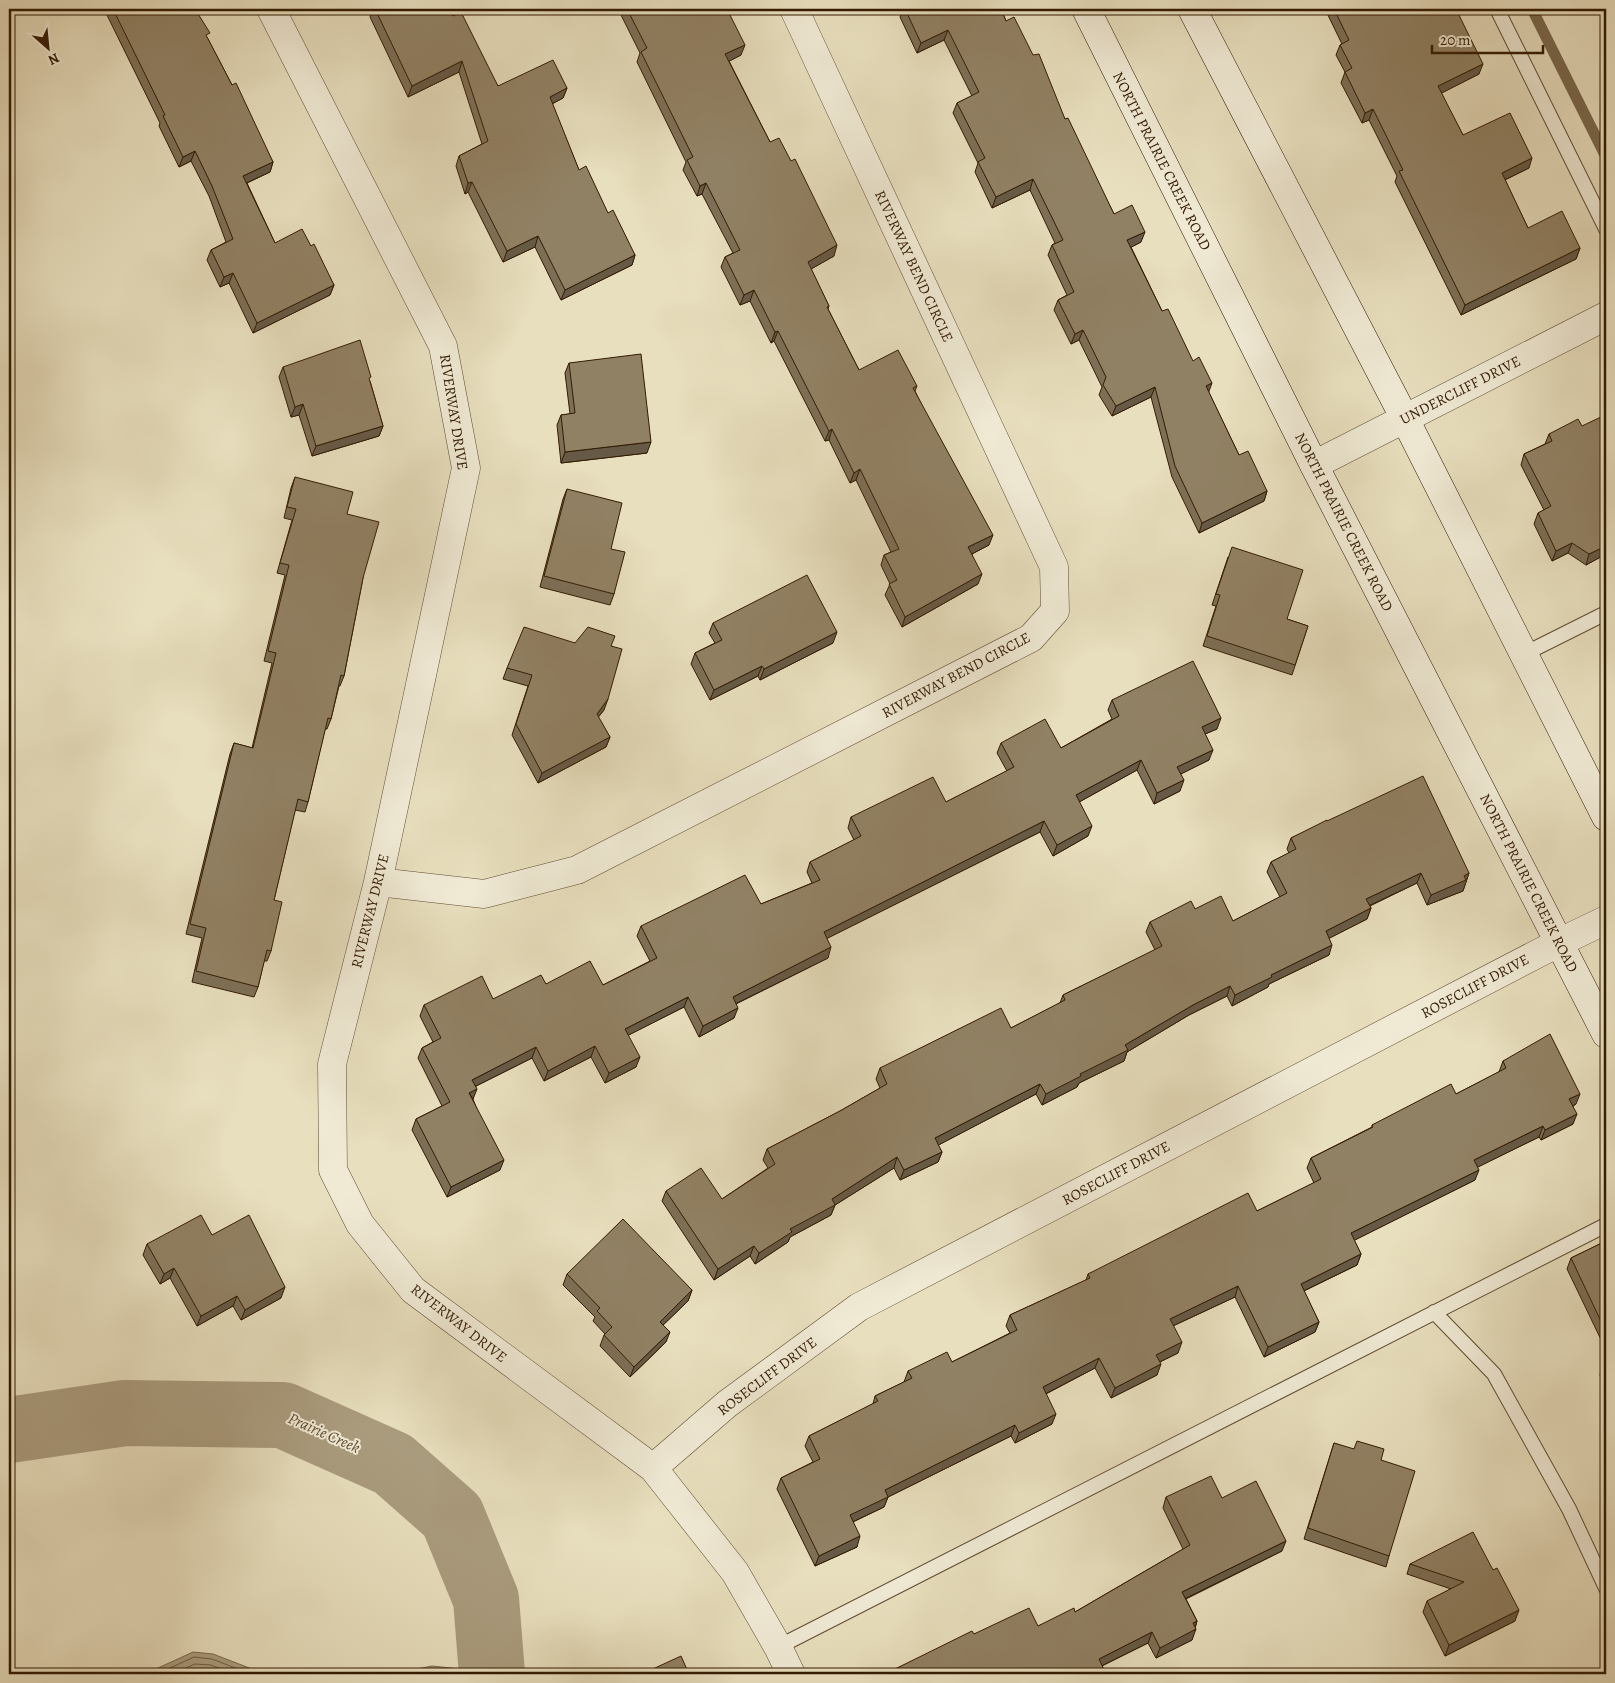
<svg xmlns="http://www.w3.org/2000/svg" width="1615" height="1683" font-family="Alegreya,serif">
<rect width="100%" height="100%" fill="#e8dfbe"/>
<filter id="stains"><feTurbulence type="fractalNoise" baseFrequency=".004" numOctaves="4"/><feColorMatrix values="0 0 0 0 .2 0 0 0 0 .09 0 0 0 0 .02 0 0 0 .5 -.17"/></filter>
<radialGradient id="worn" r=".72"><stop offset=".6" stop-color="#630" stop-opacity="0"/><stop offset="1" stop-color="#630" stop-opacity=".3"/></radialGradient>
<path fill="#aa9c7e" stroke="#7a684d" d="M 193,1652 L 213,1654 L 265,1674 L 145,1674 Z
M 432,1666 L 505,1674 L 392,1674 Z"/>
<g fill="none" stroke-linecap="round" stroke-linejoin="round">
<path stroke="#6e5c40" stroke-width="1" d="M 157,1674 L 194,1657 L 212,1659 L 251,1674
M 172,1674 L 195,1664 L 211,1665 L 234,1674"/>
<path stroke="#7a684d" stroke-width="11" d="M 1532,9 L 1606,157"/>
<path stroke="#aa9c7e" stroke-width="66" d="M 9,1430 L 125,1413 L 283,1415 L 393,1464 L 452,1516 L 486,1599 L 492,1674"/>
<defs>
<path id="lane" d="M 1497,9 L 1606,229
M 1524,654 L 1606,613
M 1434,1312 L 1494,1374 L 1569,1509 L 1606,1588
M 778,1647 L 1606,1225"/>
<path id="street" d="M 271,9 L 443,346 L 466,468 L 378,882 L 332,1064 L 333,1170 L 360,1224 L 413,1290 L 653,1468 L 735,1572 L 778,1647 L 791,1674
M 1314,465 L 1606,316
M 378,882 L 484,894 L 577,870 L 1031,638 L 1055,611 L 1054,567 L 794,9
M 653,1468 L 727,1404 L 859,1307 L 1560,942 L 1606,920"/>
<path id="secondary" d="M 1086,9 L 1314,465 L 1606,1034
M 1192,9 L 1405,419 L 1606,817"/>
</defs>
<use href="#lane" stroke="#604c32" stroke-width="16"/>
<use href="#street" stroke="#604c32" stroke-width="29"/>
<use href="#secondary" stroke="#331b03" stroke-width="29"/>
<use href="#lane" stroke="#f0ead5" stroke-width="14"/>
<use href="#street" stroke="#f0ead5" stroke-width="28"/>
<use href="#secondary" stroke="#f0ead5" stroke-width="28"/>
</g>
<path fill="#7d6f56" stroke="#331b03" d="M 104,9 L 186,9 L 208,39 L 232,85 L 273,162 L 270,172 L 247,183 L 275,243 L 311,246 L 334,285 L 330,295 L 253,333 L 229,283 L 220,287 L 207,260 L 211,250 L 226,242 L 209,196 L 191,161 L 179,167 L 159,126 L 160,123 Z
M 371,9 L 449,9 L 453,16 L 498,86 L 567,88 L 563,98 L 552,104 L 579,170 L 635,255 L 632,265 L 561,300 L 535,247 L 503,262 L 468,192 L 465,194 L 456,166 L 459,156 L 482,144 L 459,72 L 408,97 L 370,17 L 372,10 Z
M 618,9 L 727,9 L 741,55 L 729,61 L 770,142 L 834,256 L 811,269 L 829,306 L 828,309 L 859,370 L 917,386 L 915,391 L 989,545 L 972,554 L 978,584 L 902,627 L 885,595 L 890,584 L 881,565 L 884,555 L 891,552 L 856,480 L 850,483 L 829,440 L 825,441 L 774,341 L 771,343 L 750,301 L 740,305 L 721,267 L 725,257 L 733,253 L 702,194 L 697,196 L 683,170 L 686,162 L 637,62 L 640,53 Z
M 903,9 L 1001,9 L 1006,21 L 1065,119 L 1114,214 L 1141,242 L 1131,247 L 1162,311 L 1209,393 L 1239,455 L 1267,491 L 1264,501 L 1199,533 L 1172,477 L 1151,397 L 1112,416 L 1099,395 L 1102,387 L 1079,340 L 1071,344 L 1054,310 L 1058,300 L 1067,295 L 1048,255 L 1052,245 L 1055,243 L 1030,190 L 992,208 L 975,172 L 978,163 L 953,113 L 957,103 L 972,96 L 944,40 L 917,53 L 900,17 Z
M 1325,9 L 1456,9 L 1479,74 L 1441,93 L 1463,135 L 1529,168 L 1505,180 L 1528,228 L 1580,248 L 1576,259 L 1461,315 L 1395,182 L 1397,176 L 1369,120 L 1362,123 L 1341,83 L 1345,72 L 1336,55 L 1340,45 L 1342,44 Z
M 1599,9 L 1606,9 L 1606,25 Z
M 569,363 L 647,453 L 561,463 L 557,425 L 561,415 L 570,414 L 565,373 Z
M 283,367 L 370,381 L 383,426 L 379,436 L 312,456 L 299,415 L 291,417 L 279,377 Z
M 1606,422 L 1606,554 L 1586,565 L 1568,553 L 1552,561 L 1534,524 L 1538,513 L 1544,510 L 1521,465 L 1524,454 L 1545,444 L 1549,434 Z
M 295,477 L 347,514 L 363,578 L 344,676 L 340,686 L 339,686 L 331,719 L 327,729 L 325,729 L 308,802 L 305,812 L 295,810 L 274,900 L 271,951 L 267,961 L 264,961 L 258,987 L 254,997 L 192,982 L 202,938 L 186,934 L 230,754 L 234,743 L 252,748 L 272,663 L 264,661 L 285,575 L 277,573 L 292,520 L 284,518 L 291,488 Z
M 567,489 L 611,549 L 614,594 L 610,605 L 540,587 L 563,499 Z
M 1228,557 L 1287,619 L 1308,626 L 1292,675 L 1203,646 L 1216,606 L 1212,605 Z
M 713,623 L 833,643 L 760,680 L 758,676 L 710,700 L 691,664 L 695,653 L 715,643 L 709,633 Z
M 575,643 L 612,646 L 604,710 L 598,717 L 610,737 L 606,747 L 538,783 L 512,735 L 528,686 L 503,679 L 507,668 Z
M 1112,700 L 1217,729 L 1205,734 L 1209,760 L 1180,774 L 1180,791 L 1154,804 L 1137,770 L 1079,802 L 1088,836 L 1053,856 L 1040,832 L 827,938 L 828,958 L 736,1004 L 734,1018 L 699,1037 L 684,1007 L 628,1035 L 636,1067 L 605,1083 L 591,1057 L 544,1081 L 532,1058 L 476,1086 L 473,1099 L 500,1170 L 447,1197 L 412,1130 L 416,1119 L 442,1106 L 418,1058 L 422,1048 L 433,1042 L 420,1016 L 424,1005 L 493,999 L 546,984 L 603,985 L 650,961 L 637,936 L 641,926 L 761,904 L 812,883 L 807,872 L 810,862 L 854,840 L 848,828 L 851,817 L 946,802 L 1007,771 L 997,753 L 1001,743 L 1061,748 L 1112,719 L 1108,710 Z
M 1327,821 L 1469,873 L 1463,891 L 1427,905 L 1417,883 L 1370,906 L 1371,908 L 1367,919 L 1329,938 L 1329,955 L 1269,984 L 1268,987 L 1232,1006 L 1227,996 L 1189,1015 L 1127,1052 L 1124,1061 L 1079,1083 L 1077,1087 L 1042,1105 L 1036,1094 L 938,1145 L 942,1152 L 938,1162 L 900,1180 L 894,1168 L 835,1205 L 831,1215 L 790,1237 L 788,1242 L 755,1264 L 750,1256 L 714,1280 L 662,1201 L 666,1191 L 722,1199 L 768,1168 L 763,1160 L 767,1149 L 840,1111 L 880,1088 L 876,1079 L 880,1068 L 1011,1028 L 1060,1003 L 1063,995 L 1155,950 L 1146,932 L 1150,922 L 1195,909 L 1233,921 L 1280,897 L 1267,872 L 1271,862 L 1289,853 L 1287,849 L 1291,838 Z
M 1503,1061 L 1576,1104 L 1573,1106 L 1573,1124 L 1541,1140 L 1539,1137 L 1477,1167 L 1475,1180 L 1354,1240 L 1361,1254 L 1357,1265 L 1304,1291 L 1319,1322 L 1315,1332 L 1264,1357 L 1235,1297 L 1173,1326 L 1178,1353 L 1160,1362 L 1157,1375 L 1111,1398 L 1095,1368 L 1046,1394 L 1052,1424 L 1015,1443 L 1011,1436 L 888,1497 L 884,1507 L 853,1522 L 857,1547 L 815,1566 L 777,1489 L 781,1478 L 813,1462 L 805,1446 L 809,1436 L 873,1404 L 875,1396 L 904,1382 L 908,1371 L 952,1362 L 1010,1333 L 1006,1326 L 1010,1315 L 1086,1280 L 1088,1274 L 1257,1211 L 1314,1183 L 1307,1168 L 1311,1158 L 1372,1127 L 1372,1125 L 1456,1094 L 1499,1072 Z
M 212,1235 L 281,1298 L 241,1320 L 233,1306 L 197,1326 L 170,1278 L 160,1284 L 143,1255 L 147,1244 Z
M 1606,1241 L 1606,1350 L 1567,1269 L 1571,1258 Z
M 567,1274 L 692,1290 L 688,1301 L 663,1325 L 666,1342 L 630,1377 L 600,1346 L 604,1335 L 605,1334 L 593,1321 L 595,1317 L 563,1285 Z
M 1606,1363 L 1606,1388 L 1600,1375 L 1603,1364 Z
M 1334,1443 L 1381,1460 L 1389,1556 L 1386,1567 L 1304,1539 Z
M 1166,1497 L 1222,1498 L 1282,1551 L 1186,1599 L 1197,1621 L 1192,1640 L 1156,1658 L 1148,1643 L 1102,1666 L 1106,1674 L 892,1674 L 893,1670 L 974,1634 L 1038,1626 L 1075,1612 L 1183,1549 L 1163,1508 Z
M 1410,1564 L 1493,1570 L 1515,1621 L 1445,1656 L 1423,1612 L 1427,1601 L 1451,1589 L 1407,1574 Z"/>
<path fill="#665a46" stroke="#331b03" d="M 948,30 L 944,40 L 917,53 L 921,43 Z
M 745,45 L 741,55 L 722,65 L 725,54 Z
M 462,61 L 459,72 L 408,97 L 412,86 Z
M 1483,64 L 1479,74 L 1434,97 L 1438,86 Z
M 567,88 L 563,98 L 546,107 L 550,97 Z
M 1373,109 L 1369,120 L 1362,123 L 1365,113 Z
M 195,151 L 191,161 L 179,167 L 183,157 Z
M 1532,158 L 1529,168 L 1498,183 L 1502,173 Z
M 273,162 L 270,172 L 240,186 L 243,176 Z
M 1033,179 L 1030,190 L 992,208 L 996,197 Z
M 472,182 L 468,192 L 465,194 L 468,183 Z
M 706,183 L 702,194 L 697,196 L 700,186 Z
M 1145,232 L 1141,242 L 1124,251 L 1127,240 Z
M 538,236 L 535,247 L 503,262 L 507,251 Z
M 837,245 L 834,256 L 804,273 L 808,262 Z
M 1580,248 L 1576,259 L 1461,315 L 1465,305 Z
M 635,255 L 632,265 L 561,300 L 565,290 Z
M 233,273 L 229,283 L 220,287 L 224,277 Z
M 334,285 L 330,295 L 253,333 L 257,323 Z
M 754,290 L 750,301 L 740,305 L 744,295 Z
M 1083,330 L 1079,340 L 1071,344 L 1075,334 Z
M 778,331 L 774,341 L 771,343 L 775,332 Z
M 1212,383 L 1208,394 L 1206,386 Z
M 1155,387 L 1151,397 L 1112,416 L 1116,406 Z
M 303,404 L 299,415 L 291,417 L 295,407 Z
M 383,426 L 379,436 L 312,456 L 316,446 Z
M 832,429 L 829,440 L 825,441 L 829,431 Z
M 651,442 L 647,453 L 561,463 L 565,452 Z
M 860,469 L 856,480 L 850,483 L 854,473 Z
M 1267,491 L 1264,501 L 1199,533 L 1202,523 Z
M 993,535 L 989,545 L 964,558 L 968,547 Z
M 1572,543 L 1568,553 L 1552,561 L 1556,551 Z
M 1606,546 L 1606,554 L 1586,565 L 1589,554 Z
M 982,574 L 978,584 L 902,627 L 905,617 Z
M 837,632 L 833,643 L 760,680 L 764,669 Z
M 762,666 L 758,676 L 710,700 L 714,690 Z
M 608,699 L 604,710 L 593,724 L 597,714 Z
M 1221,718 L 1217,729 L 1198,737 L 1202,727 Z
M 610,737 L 606,747 L 538,783 L 542,773 Z
M 1213,750 L 1209,760 L 1173,778 L 1177,767 Z
M 1141,760 L 1137,770 L 1072,806 L 1076,795 Z
M 1184,780 L 1180,791 L 1154,804 L 1157,793 Z
M 1044,821 L 1040,832 L 820,942 L 824,932 Z
M 1092,826 L 1088,836 L 1053,856 L 1057,845 Z
M 1421,873 L 1417,883 L 1362,909 L 1366,899 Z
M 1469,873 L 1463,891 L 1427,905 L 1431,895 Z
M 1371,908 L 1367,919 L 1322,942 L 1326,931 Z
M 1332,945 L 1329,955 L 1269,984 L 1268,987 L 1232,1006 L 1235,995 L 1271,975 Z
M 831,947 L 828,958 L 729,1007 L 733,997 Z
M 1230,986 L 1227,996 L 1189,1015 L 1127,1052 L 1124,1061 L 1079,1083 L 1077,1087 L 1042,1105 L 1046,1094 L 1080,1074 L 1125,1045 L 1193,1005 Z
M 688,997 L 684,1007 L 621,1039 L 625,1029 Z
M 738,1008 L 734,1018 L 699,1037 L 703,1026 Z
M 595,1046 L 591,1057 L 544,1081 L 548,1071 Z
M 536,1047 L 532,1058 L 468,1090 L 472,1080 Z
M 640,1057 L 636,1067 L 605,1083 L 609,1073 Z
M 1040,1084 L 1036,1094 L 931,1149 L 935,1138 Z
M 477,1089 L 473,1099 L 469,1093 Z
M 1580,1094 L 1576,1104 L 1565,1110 L 1569,1099 Z
M 1577,1114 L 1573,1124 L 1541,1140 L 1545,1130 Z
M 1543,1126 L 1539,1137 L 1470,1171 L 1474,1160 Z
M 942,1152 L 938,1162 L 900,1180 L 904,1170 Z
M 897,1157 L 894,1168 L 835,1205 L 831,1215 L 790,1237 L 788,1242 L 755,1264 L 759,1253 L 790,1229 L 832,1199 Z
M 504,1160 L 500,1170 L 447,1197 L 451,1187 Z
M 1479,1170 L 1475,1180 L 1347,1244 L 1351,1233 Z
M 754,1246 L 750,1256 L 714,1280 L 718,1269 Z
M 1361,1254 L 1357,1265 L 1297,1294 L 1301,1284 Z
M 174,1268 L 170,1278 L 160,1284 L 164,1274 Z
M 1238,1286 L 1235,1297 L 1166,1329 L 1170,1319 Z
M 285,1287 L 281,1298 L 241,1320 L 245,1310 Z
M 692,1290 L 688,1301 L 656,1332 L 660,1322 Z
M 237,1296 L 233,1306 L 197,1326 L 201,1316 Z
M 1319,1322 L 1315,1332 L 1264,1357 L 1268,1347 Z
M 670,1332 L 666,1342 L 630,1377 L 634,1367 Z
M 1182,1342 L 1178,1353 L 1153,1365 L 1156,1355 Z
M 1099,1358 L 1095,1368 L 1039,1397 L 1043,1387 Z
M 1161,1364 L 1157,1375 L 1111,1398 L 1115,1388 Z
M 1056,1414 L 1052,1424 L 1015,1443 L 1019,1433 Z
M 1015,1425 L 1011,1436 L 888,1497 L 884,1507 L 846,1525 L 850,1515 L 885,1490 Z
M 860,1536 L 857,1547 L 815,1566 L 819,1556 Z
M 1286,1541 L 1282,1551 L 1178,1602 L 1182,1592 Z
M 1519,1610 L 1515,1621 L 1445,1656 L 1449,1645 Z
M 1197,1621 L 1194,1631 L 1196,1629 L 1192,1640 L 1156,1658 L 1160,1648 L 1193,1623 Z
M 1152,1632 L 1148,1643 L 1095,1669 L 1099,1659 Z"/>
<path fill="#918164" stroke="#331b03" d="M 113,9 L 195,9 L 210,33 L 206,35 L 232,85 L 236,83 L 273,162 L 243,176 L 275,243 L 302,229 L 311,246 L 314,244 L 334,285 L 257,323 L 233,273 L 224,277 L 211,250 L 233,239 L 212,186 L 195,151 L 183,157 L 163,116 L 165,115 Z
M 375,9 L 449,9 L 453,16 L 461,12 L 498,86 L 553,60 L 567,88 L 550,97 L 579,170 L 586,166 L 608,213 L 613,210 L 635,255 L 565,290 L 538,236 L 507,251 L 472,182 L 468,183 L 459,156 L 488,141 L 462,61 L 412,86 Z
M 627,9 L 727,9 L 745,45 L 725,54 L 770,142 L 779,138 L 791,161 L 795,159 L 837,245 L 808,262 L 829,306 L 827,307 L 859,370 L 898,350 L 917,386 L 913,388 L 993,535 L 968,547 L 982,574 L 905,617 L 889,584 L 897,580 L 884,555 L 899,549 L 860,469 L 854,473 L 832,429 L 829,431 L 778,331 L 775,332 L 754,290 L 744,295 L 725,257 L 740,250 L 706,183 L 700,186 L 687,160 L 693,157 L 641,52 L 647,48 Z
M 905,9 L 1001,9 L 1006,21 L 1014,17 L 1033,55 L 1039,54 L 1065,119 L 1068,118 L 1114,214 L 1132,205 L 1145,232 L 1127,240 L 1162,311 L 1168,309 L 1193,361 L 1199,357 L 1212,383 L 1206,386 L 1239,455 L 1248,451 L 1267,491 L 1202,523 L 1175,466 L 1155,387 L 1116,406 L 1103,385 L 1106,377 L 1083,330 L 1075,334 L 1058,300 L 1074,292 L 1052,245 L 1063,240 L 1033,179 L 996,197 L 978,162 L 985,158 L 957,103 L 979,92 L 948,30 L 921,43 Z
M 1334,9 L 1456,9 L 1483,64 L 1438,86 L 1463,135 L 1510,113 L 1532,158 L 1502,173 L 1528,228 L 1562,211 L 1580,248 L 1465,305 L 1399,171 L 1403,170 L 1373,109 L 1365,113 L 1345,72 L 1352,68 L 1340,45 L 1349,40 Z
M 360,340 L 371,377 L 369,378 L 383,426 L 316,446 L 303,404 L 295,407 L 283,367 Z
M 641,354 L 651,442 L 565,452 L 561,415 L 575,413 L 569,363 Z
M 1603,416 L 1606,422 L 1606,546 L 1589,554 L 1572,543 L 1556,551 L 1538,513 L 1551,506 L 1524,454 L 1552,441 L 1549,434 L 1578,419 L 1582,426 Z
M 295,477 L 353,492 L 347,514 L 379,522 L 363,578 L 344,676 L 341,675 L 331,719 L 328,718 L 308,802 L 298,799 L 274,900 L 282,902 L 271,951 L 267,950 L 258,987 L 196,971 L 206,928 L 190,924 L 234,743 L 253,748 L 276,653 L 268,651 L 289,565 L 280,563 L 296,509 L 287,507 Z
M 567,489 L 622,503 L 611,549 L 625,552 L 614,594 L 544,576 Z
M 1232,547 L 1303,570 L 1287,619 L 1308,626 L 1295,665 L 1207,636 L 1220,595 L 1216,594 Z
M 807,575 L 837,632 L 764,669 L 762,666 L 714,690 L 695,653 L 722,640 L 713,623 Z
M 524,627 L 575,643 L 588,627 L 615,636 L 611,646 L 622,649 L 608,699 L 597,714 L 610,737 L 542,773 L 516,724 L 532,675 L 507,668 Z
M 1193,661 L 1221,718 L 1202,727 L 1213,750 L 1177,767 L 1184,780 L 1157,793 L 1141,760 L 1076,795 L 1092,826 L 1057,845 L 1044,821 L 824,932 L 831,947 L 733,997 L 738,1008 L 703,1026 L 688,997 L 625,1029 L 640,1057 L 609,1073 L 595,1046 L 548,1071 L 536,1047 L 472,1080 L 477,1089 L 469,1093 L 504,1160 L 451,1187 L 416,1119 L 450,1102 L 422,1048 L 441,1038 L 424,1005 L 482,976 L 493,999 L 541,975 L 546,984 L 590,961 L 603,985 L 657,958 L 641,926 L 745,875 L 761,904 L 820,880 L 810,862 L 861,836 L 851,817 L 933,777 L 946,802 L 1014,767 L 1001,743 L 1045,719 L 1061,748 L 1119,716 L 1112,700 Z
M 1423,776 L 1469,873 L 1464,876 L 1466,880 L 1431,895 L 1421,873 L 1366,899 L 1371,908 L 1326,931 L 1332,945 L 1271,975 L 1272,977 L 1235,995 L 1230,986 L 1193,1005 L 1125,1045 L 1128,1050 L 1080,1074 L 1081,1076 L 1046,1094 L 1040,1084 L 935,1138 L 942,1152 L 904,1170 L 897,1157 L 832,1199 L 835,1205 L 790,1229 L 792,1232 L 759,1253 L 754,1246 L 718,1269 L 666,1191 L 701,1168 L 722,1199 L 775,1164 L 767,1149 L 840,1111 L 887,1084 L 880,1068 L 1001,1008 L 1011,1028 L 1065,1000 L 1063,995 L 1162,946 L 1150,922 L 1191,901 L 1195,909 L 1221,896 L 1233,921 L 1287,893 L 1271,862 L 1296,849 L 1291,838 L 1327,820 L 1327,821 Z
M 1550,1034 L 1580,1094 L 1569,1099 L 1577,1114 L 1545,1130 L 1543,1126 L 1474,1160 L 1479,1170 L 1351,1233 L 1361,1254 L 1301,1284 L 1319,1322 L 1268,1347 L 1238,1286 L 1170,1319 L 1182,1342 L 1156,1355 L 1161,1364 L 1115,1388 L 1099,1358 L 1043,1387 L 1056,1414 L 1019,1433 L 1015,1425 L 885,1490 L 888,1497 L 850,1515 L 860,1536 L 819,1556 L 781,1478 L 820,1459 L 809,1436 L 878,1401 L 875,1396 L 912,1378 L 908,1371 L 947,1352 L 952,1362 L 1017,1330 L 1010,1315 L 1090,1278 L 1088,1274 L 1248,1193 L 1257,1211 L 1321,1179 L 1311,1158 L 1373,1127 L 1372,1125 L 1451,1084 L 1456,1094 L 1506,1068 L 1503,1061 Z
M 201,1215 L 212,1235 L 249,1215 L 285,1287 L 245,1310 L 237,1296 L 201,1316 L 174,1268 L 164,1274 L 147,1244 Z
M 623,1219 L 692,1290 L 660,1322 L 670,1332 L 634,1367 L 604,1335 L 612,1327 L 597,1311 L 600,1308 L 567,1274 Z
M 1606,1241 L 1606,1332 L 1571,1258 Z
M 1606,1363 L 1606,1370 L 1603,1364 Z
M 1357,1441 L 1384,1449 L 1381,1460 L 1415,1471 L 1389,1556 L 1308,1528 L 1334,1443 L 1354,1449 Z
M 1211,1476 L 1222,1498 L 1256,1481 L 1286,1541 L 1182,1592 L 1197,1621 L 1193,1623 L 1196,1629 L 1160,1648 L 1152,1632 L 1099,1659 L 1106,1674 L 895,1674 L 893,1670 L 972,1631 L 974,1634 L 1029,1608 L 1038,1626 L 1074,1608 L 1075,1612 L 1190,1545 L 1166,1497 Z
M 1473,1532 L 1493,1570 L 1497,1568 L 1519,1610 L 1449,1645 L 1427,1601 L 1464,1582 L 1410,1564 Z
M 681,1656 L 689,1674 L 642,1674 Z"/>
<g text-anchor="middle" dominant-baseline="central" stroke-width="4" stroke-linejoin="round" paint-order="stroke">
<g font-size="15" fill="#331b03" stroke="#f0ead5">
<text transform="translate(1162 161) rotate(63)">NORTH PRAIRIE CREEK ROAD</text>
<text transform="translate(914 266) rotate(65)">RIVERWAY BEND CIRCLE</text>
<text transform="translate(1460 390) rotate(-27)">UNDERCLIFF DRIVE</text>
<text transform="translate(454 412) rotate(81)">RIVERWAY DRIVE</text>
<text transform="translate(1344 522) rotate(63)">NORTH PRAIRIE CREEK ROAD</text>
<text transform="translate(956 675) rotate(-28)">RIVERWAY BEND CIRCLE</text>
<text transform="translate(1529 883) rotate(63)">NORTH PRAIRIE CREEK ROAD</text>
<text transform="translate(370 911) rotate(-76)">RIVERWAY DRIVE</text>
<text transform="translate(1475 986) rotate(-28)">ROSECLIFF DRIVE</text>
<text transform="translate(1116 1173) rotate(-28)">ROSECLIFF DRIVE</text>
<text transform="translate(459 1323) rotate(38)">RIVERWAY DRIVE</text>
<text transform="translate(767 1376) rotate(-37)">ROSECLIFF DRIVE</text>
</g>
<g font-size="16" font-style="italic" fill="#5d482e" stroke="#f0ead5">
<text transform="translate(324 1433) rotate(24)">Prairie Creek</text>
</g>
</g>
<rect width="1615" height="1683" fill="none" stroke="#e8dfbe" stroke-width="30"/>
<rect x="10" y="10" width="1595" height="1663" fill="none" stroke="#331b03" stroke-width="2.5"/>
<rect x="15" y="15" width="1585" height="1653" fill="none" stroke="#331b03"/>
<g transform="translate(48 48) rotate(153)" stroke="#f0ead5" stroke-width="4" paint-order="stroke">
<path d="M0-4L9 19L0 12L-9 19Z" fill="#331b03"/>
<text y="-8" font-size="14" font-weight="bold" text-anchor="middle" fill="#331b03">N</text>
</g>
<path d="M1432 45v8h111v-8" fill="none" stroke="#331b03" stroke-width="2.5"/>
<text x="1440" y="45" font-size="15" fill="#331b03" stroke="#f0ead5" stroke-width="4" paint-order="stroke">20 m</text>
<rect width="100%" height="100%" filter="url(#stains)"/>
<rect width="100%" height="100%" fill="url(#worn)"/>
</svg>
